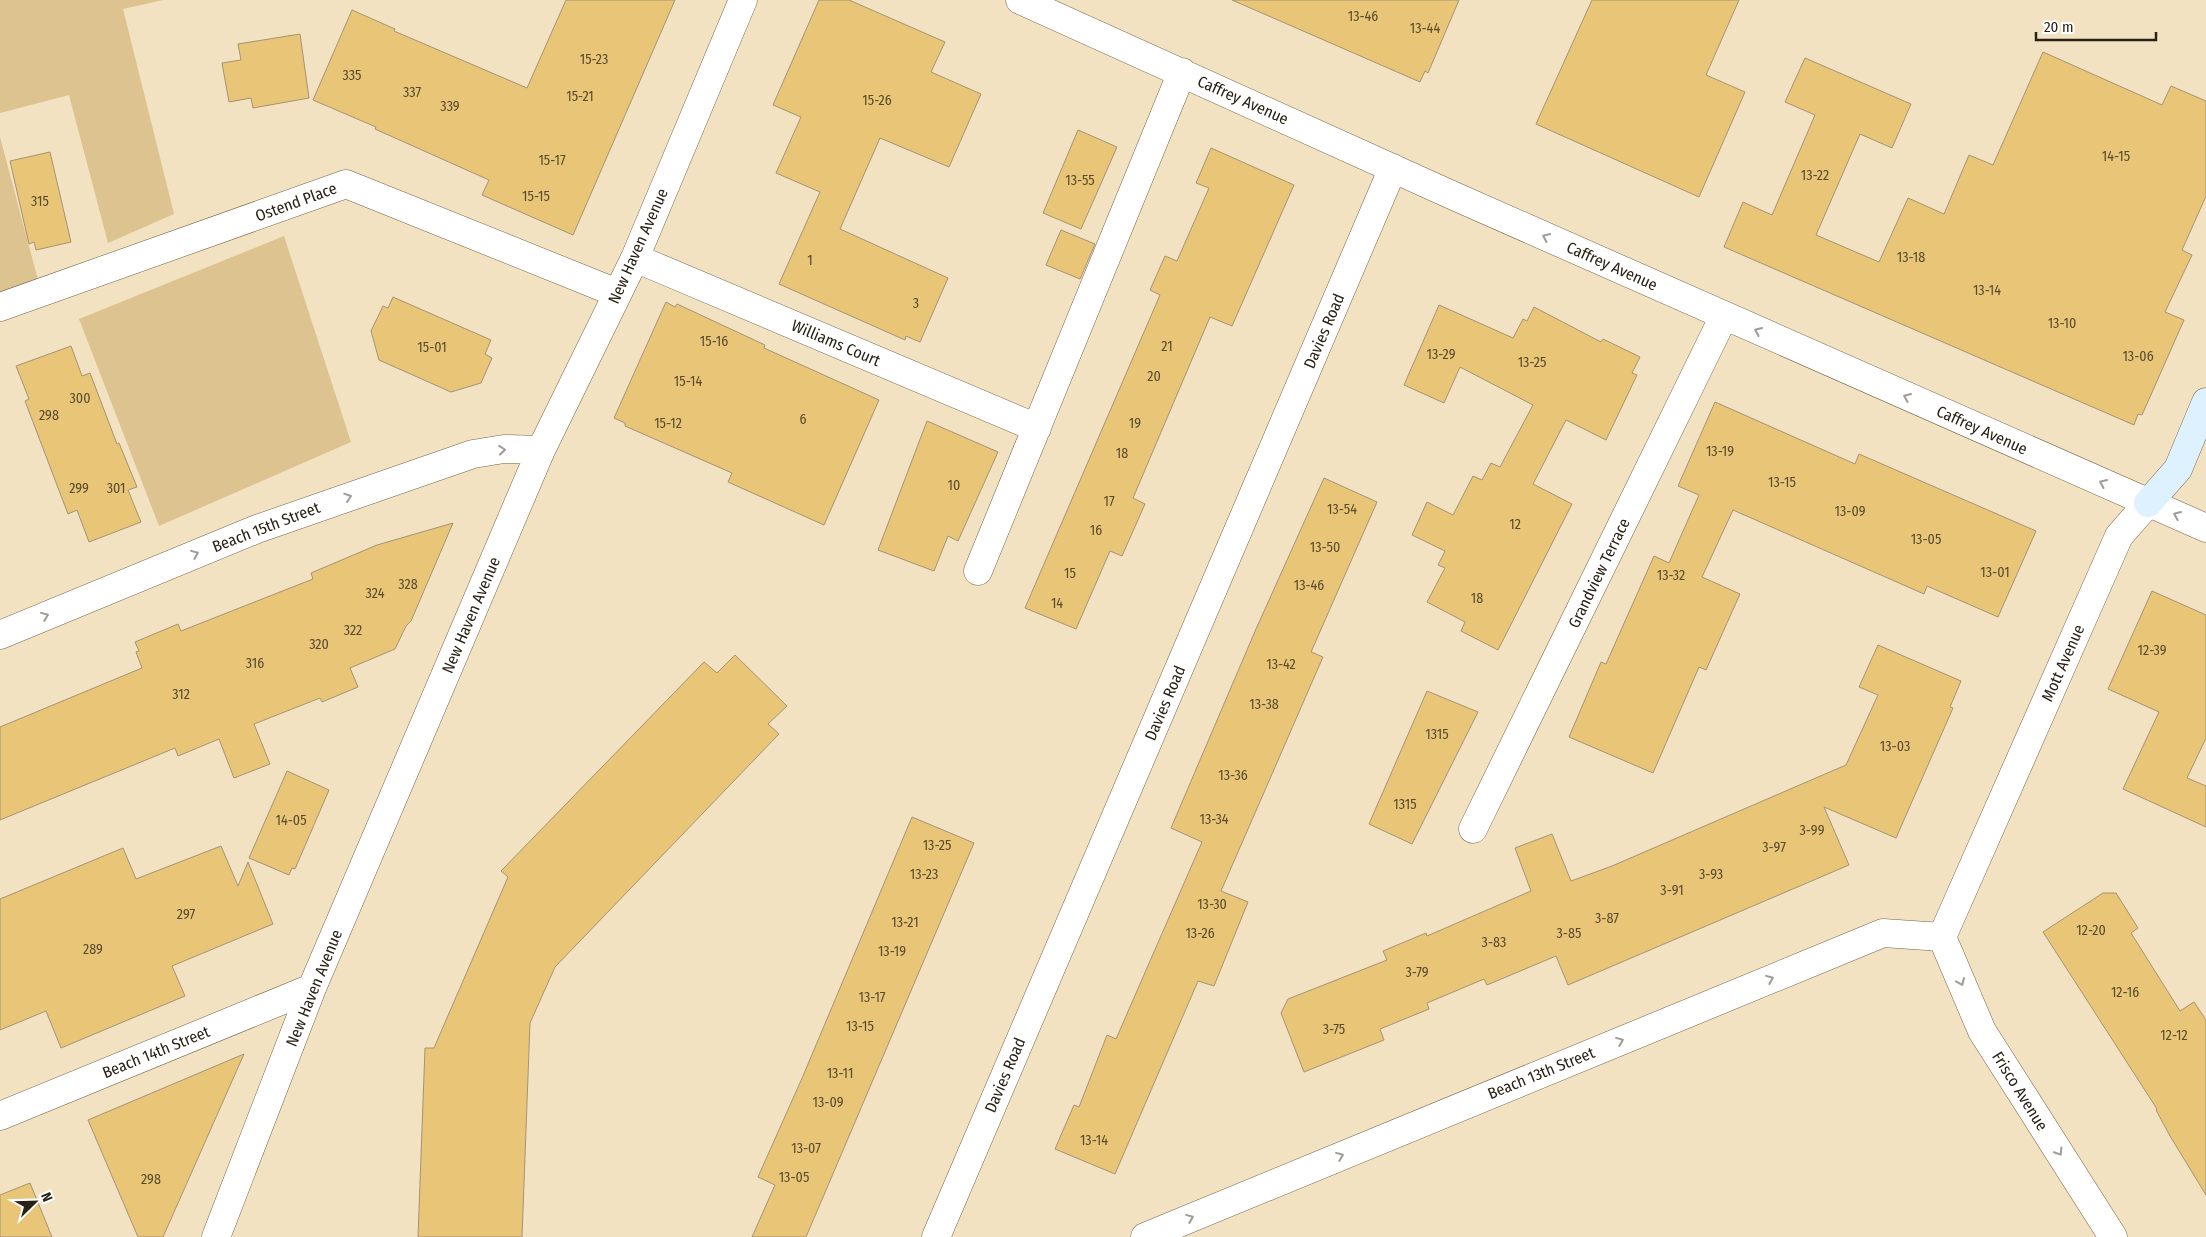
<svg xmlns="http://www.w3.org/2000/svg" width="2206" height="1237" font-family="'Fira Sans Condensed',sans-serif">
<rect width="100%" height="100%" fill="#f2e2c1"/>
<path fill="#ddc38f" d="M 0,0 L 163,0 L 123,9 L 174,214 L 108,243 L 69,95 L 0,113 Z
M 0,137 L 38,280 L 0,295 Z
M 284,236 L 351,442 L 159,526 L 79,319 Z"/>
<path fill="#e9c578" stroke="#a39475" d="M 566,0 L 675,0 L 573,235 L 482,195 L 489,180 L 375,129 L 376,127 L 313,100 L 352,10 L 395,29 L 394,31 L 527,88 Z
M 819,0 L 849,0 L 945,42 L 931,72 L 981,94 L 949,167 L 880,138 L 840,229 L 948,278 L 920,342 L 906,336 L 905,340 L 779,284 L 820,192 L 776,173 L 801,117 L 773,105 Z
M 1232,0 L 1459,0 L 1428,73 L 1425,71 L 1420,82 Z
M 1592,0 L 1739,0 L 1706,75 L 1745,92 L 1699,197 L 1536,124 Z
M 300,34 L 309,98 L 253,108 L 251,98 L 229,102 L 222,63 L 241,60 L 238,44 Z
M 2043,52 L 2162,105 L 2171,86 L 2206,101 L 2206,196 L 2182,250 L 2192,255 L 2165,312 L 2184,320 L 2142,415 L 2138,414 L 2134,425 L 1724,247 L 1743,202 L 1772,215 L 1815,115 L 1785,102 L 1805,58 L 1911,104 L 1892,148 L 1860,134 L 1816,235 L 1879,262 L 1908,198 L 1944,214 L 1969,155 L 1993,165 Z
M 1078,130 L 1117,147 L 1081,229 L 1043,213 Z
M 1211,148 L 1294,185 L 1232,326 L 1210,317 L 1133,498 L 1145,504 L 1122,556 L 1110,551 L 1076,629 L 1025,608 L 1160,295 L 1150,290 L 1165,256 L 1177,261 L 1209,188 L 1196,183 Z
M 50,152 L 71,242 L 36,250 L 34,242 L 29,244 L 10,161 Z
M 1061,230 L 1095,244 L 1080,279 L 1046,265 Z
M 393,297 L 491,340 L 485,354 L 492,358 L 481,383 L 451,392 L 379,360 L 371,331 L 383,306 L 388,308 Z
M 666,302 L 675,307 L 677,304 L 765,345 L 764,348 L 879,400 L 824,525 L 728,482 L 732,473 L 625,426 L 625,423 L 614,418 Z
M 1439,305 L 1513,338 L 1523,319 L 1527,321 L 1534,307 L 1601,342 L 1603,339 L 1640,357 L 1632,373 L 1637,375 L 1606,440 L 1566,420 L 1533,484 L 1572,504 L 1498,650 L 1461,631 L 1465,622 L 1427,602 L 1445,568 L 1438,565 L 1445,551 L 1412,535 L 1427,502 L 1453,515 L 1473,476 L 1482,480 L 1491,463 L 1500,467 L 1533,405 L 1460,367 L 1444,403 L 1404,385 Z
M 71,346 L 82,376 L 90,373 L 117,444 L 119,443 L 137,487 L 128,490 L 141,522 L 89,542 L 77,510 L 68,514 L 25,401 L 29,399 L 16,366 Z
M 1715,402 L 1855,464 L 1859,454 L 2036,531 L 1998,617 L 1927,586 L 1924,594 L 1733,510 L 1702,577 L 1740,594 L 1706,670 L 1699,667 L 1653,773 L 1569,737 L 1601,662 L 1606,664 L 1654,556 L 1669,563 L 1699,495 L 1678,486 Z
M 927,421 L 998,452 L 958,541 L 948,536 L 934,571 L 878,550 Z
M 1324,478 L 1377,502 L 1311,652 L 1323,657 L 1221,891 L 1248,902 L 1214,986 L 1198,981 L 1115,1174 L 1055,1149 L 1074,1105 L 1079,1107 L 1107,1035 L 1116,1039 L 1202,842 L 1171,828 L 1256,629 Z
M 453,523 L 411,621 L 406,626 L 395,649 L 350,668 L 358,687 L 322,702 L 320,698 L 254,724 L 270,764 L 234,778 L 219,739 L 178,756 L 175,748 L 0,820 L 0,727 L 142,668 L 136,652 L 139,651 L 135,642 L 178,624 L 181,631 L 313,579 L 311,573 L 377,545 Z
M 2152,591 L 2206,615 L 2206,738 L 2187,778 L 2206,786 L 2206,827 L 2123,789 L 2159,712 L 2108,689 Z
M 1878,645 L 1961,681 L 1950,707 L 1953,708 L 1896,838 L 1824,807 L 1849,865 L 1568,985 L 1556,956 L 1487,985 L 1484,979 L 1427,1003 L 1429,1009 L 1380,1029 L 1384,1040 L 1304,1072 L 1281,1013 L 1288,999 L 1387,960 L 1383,951 L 1426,933 L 1427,936 L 1531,891 L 1515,848 L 1552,834 L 1571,881 L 1612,866 L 1846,765 L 1878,695 L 1859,687 Z
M 735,655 L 787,706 L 768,724 L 779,734 L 555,967 L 530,1023 L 522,1237 L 418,1237 L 425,1048 L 434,1048 L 508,877 L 501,871 L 704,662 L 717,673 Z
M 1427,691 L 1478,712 L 1412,844 L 1369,824 Z
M 287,771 L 329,790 L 295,869 L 292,868 L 289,875 L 249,858 Z
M 912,817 L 974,843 L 806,1237 L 752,1237 L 775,1185 L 758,1177 L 803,1076 Z
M 221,846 L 238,886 L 248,862 L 273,924 L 172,966 L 185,996 L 61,1048 L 46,1011 L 0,1030 L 0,899 L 123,848 L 136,879 Z
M 2103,893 L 2116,893 L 2138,928 L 2131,933 L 2180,1011 L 2194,1002 L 2206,1020 L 2206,1195 L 2170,1136 L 2156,1110 L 2157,1109 L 2043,932 Z
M 244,1054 L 163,1237 L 138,1237 L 88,1120 Z
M 30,1183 L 52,1237 L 0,1237 L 0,1195 Z"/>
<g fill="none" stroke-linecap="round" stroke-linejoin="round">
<defs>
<path id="street" d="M 1020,0 L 1454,196 L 2206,528
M 635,258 L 1037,428
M 0,307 L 346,184 L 617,293
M 978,571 L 1182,72
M 0,635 L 257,529 L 473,454 L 504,449 L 541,450
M 1473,829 L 1724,316
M 1942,937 L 2119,536 L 2148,503
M 1942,937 L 1982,1031 L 2113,1237
M 0,1116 L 312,988
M 216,1237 L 312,988 L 541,450 L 635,258 L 743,0
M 936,1237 L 1393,168
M 1145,1237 L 1883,933 L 1942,937"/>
<path id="secondary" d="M 2148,503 L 2178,469 L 2206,402"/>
</defs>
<use href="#street" stroke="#746548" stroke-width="29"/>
<use href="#secondary" stroke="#746548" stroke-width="29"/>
<use href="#street" stroke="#fff" stroke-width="28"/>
<use href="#secondary" stroke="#def1fe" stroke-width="28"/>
</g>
<defs><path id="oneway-chevron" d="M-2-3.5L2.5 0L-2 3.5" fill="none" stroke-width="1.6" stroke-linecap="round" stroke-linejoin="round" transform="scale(1.25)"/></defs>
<g stroke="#9e9c96">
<use href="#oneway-chevron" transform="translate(1546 237) rotate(-156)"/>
<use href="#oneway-chevron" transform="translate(1758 331) rotate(-156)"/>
<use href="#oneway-chevron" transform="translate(1907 397) rotate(-156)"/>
<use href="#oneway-chevron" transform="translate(502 450) rotate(-5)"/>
<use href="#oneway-chevron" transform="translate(2103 483) rotate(-156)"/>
<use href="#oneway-chevron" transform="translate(348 497) rotate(-19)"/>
<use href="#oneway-chevron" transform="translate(2177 515) rotate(-157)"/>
<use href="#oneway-chevron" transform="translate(195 554) rotate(-22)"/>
<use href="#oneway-chevron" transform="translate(45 616) rotate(-22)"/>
<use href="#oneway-chevron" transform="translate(1770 979) rotate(-22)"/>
<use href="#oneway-chevron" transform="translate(1961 982) rotate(67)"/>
<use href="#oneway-chevron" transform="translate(1620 1041) rotate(-22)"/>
<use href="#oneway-chevron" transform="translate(2059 1152) rotate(58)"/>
<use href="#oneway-chevron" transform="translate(1340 1156) rotate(-22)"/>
<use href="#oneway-chevron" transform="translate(1190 1218) rotate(-22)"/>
</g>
<g text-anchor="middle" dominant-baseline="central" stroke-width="5" stroke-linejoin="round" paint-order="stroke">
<g font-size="14" fill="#584b2e">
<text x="1363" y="16">13-46</text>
<text x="1425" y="28">13-44</text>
<text x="594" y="59">15-23</text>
<text x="352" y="75">335</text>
<text x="412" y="92">337</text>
<text x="580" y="96">15-21</text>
<text x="877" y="100">15-26</text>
<text x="450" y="106">339</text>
<text x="2116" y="156">14-15</text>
<text x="552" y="160">15-17</text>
<text x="1815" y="175">13-22</text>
<text x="1080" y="180">13-55</text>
<text x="536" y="196">15-15</text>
<text x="40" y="201">315</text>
<text x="1911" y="257">13-18</text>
<text x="810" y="260">1</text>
<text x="1987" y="290">13-14</text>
<text x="916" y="303">3</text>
<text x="2062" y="323">13-10</text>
<text x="714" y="341">15-16</text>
<text x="1167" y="346">21</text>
<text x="432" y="347">15-01</text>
<text x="1441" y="354">13-29</text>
<text x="2138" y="356">13-06</text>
<text x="1532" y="362">13-25</text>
<text x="1154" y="376">20</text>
<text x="688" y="381">15-14</text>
<text x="80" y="398">300</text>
<text x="49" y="415">298</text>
<text x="803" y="419">6</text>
<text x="668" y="423">15-12</text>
<text x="1135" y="423">19</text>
<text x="1720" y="451">13-19</text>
<text x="1122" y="453">18</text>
<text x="1782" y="482">13-15</text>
<text x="954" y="485">10</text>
<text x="79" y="488">299</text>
<text x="116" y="488">301</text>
<text x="1109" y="501">17</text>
<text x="1342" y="509">13-54</text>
<text x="1850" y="511">13-09</text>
<text x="1515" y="524">12</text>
<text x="1096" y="530">16</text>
<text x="1926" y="539">13-05</text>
<text x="1325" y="547">13-50</text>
<text x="1995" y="572">13-01</text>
<text x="1070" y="573">15</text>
<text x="1671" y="575">13-32</text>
<text x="408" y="584">328</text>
<text x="1309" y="585">13-46</text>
<text x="375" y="593">324</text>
<text x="1477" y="598">18</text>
<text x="1057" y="603">14</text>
<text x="353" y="630">322</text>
<text x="319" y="644">320</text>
<text x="2152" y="650">12-39</text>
<text x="255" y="663">316</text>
<text x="1281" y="664">13-42</text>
<text x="181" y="694">312</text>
<text x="1264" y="704">13-38</text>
<text x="1437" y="734">1315</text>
<text x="1895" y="746">13-03</text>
<text x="1233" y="775">13-36</text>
<text x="1405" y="804">1315</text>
<text x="1214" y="819">13-34</text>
<text x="291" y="820">14-05</text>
<text x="1812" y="830">3-99</text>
<text x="937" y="845">13-25</text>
<text x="1774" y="847">3-97</text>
<text x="924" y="874">13-23</text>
<text x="1711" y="874">3-93</text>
<text x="1672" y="890">3-91</text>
<text x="1212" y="904">13-30</text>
<text x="186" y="914">297</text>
<text x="1607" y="918">3-87</text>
<text x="905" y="922">13-21</text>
<text x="2091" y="930">12-20</text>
<text x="1200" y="933">13-26</text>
<text x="1569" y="933">3-85</text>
<text x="1494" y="942">3-83</text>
<text x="93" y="949">289</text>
<text x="892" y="951">13-19</text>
<text x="1417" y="972">3-79</text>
<text x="2125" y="992">12-16</text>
<text x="872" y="997">13-17</text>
<text x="860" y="1026">13-15</text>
<text x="1334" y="1029">3-75</text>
<text x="2174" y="1035">12-12</text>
<text x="840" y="1073">13-11</text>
<text x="828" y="1102">13-09</text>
<text x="1094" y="1140">13-14</text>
<text x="806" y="1148">13-07</text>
<text x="794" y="1177">13-05</text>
<text x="151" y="1179">298</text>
</g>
<g font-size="16" fill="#282216" stroke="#fff">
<text transform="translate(1243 100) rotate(24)">Caffrey Avenue</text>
<text transform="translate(296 202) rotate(-20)">Ostend Place</text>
<text transform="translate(638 246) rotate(-66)">New Haven Avenue</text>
<text transform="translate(1612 266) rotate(24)">Caffrey Avenue</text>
<text transform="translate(1324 331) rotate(-67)">Davies Road</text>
<text transform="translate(836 343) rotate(23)">Williams Court</text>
<text transform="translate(1982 430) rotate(24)">Caffrey Avenue</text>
<text transform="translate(266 527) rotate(-21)">Beach 15th Street</text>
<text transform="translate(1599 573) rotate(-64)">Grandview Terrace</text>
<text transform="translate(471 615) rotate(-67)">New Haven Avenue</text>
<text transform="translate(2063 663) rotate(-66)">Mott Avenue</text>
<text transform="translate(1165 703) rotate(-67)">Davies Road</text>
<text transform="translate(314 988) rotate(-68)">New Haven Avenue</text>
<text transform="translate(156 1052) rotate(-22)">Beach 14th Street</text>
<text transform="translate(1541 1073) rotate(-22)">Beach 13th Street</text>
<text transform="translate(1005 1075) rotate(-67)">Davies Road</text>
<text transform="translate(2020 1091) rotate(58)">Frisco Avenue</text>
</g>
</g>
<g transform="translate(35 1202) rotate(67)" stroke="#ffffff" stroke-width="4" paint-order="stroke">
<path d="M0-4L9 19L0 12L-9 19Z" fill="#282216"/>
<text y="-8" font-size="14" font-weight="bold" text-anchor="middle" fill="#282216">N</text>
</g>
<path d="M2036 32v8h120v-8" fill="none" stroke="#282216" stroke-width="2.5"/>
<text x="2044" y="32" font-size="15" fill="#282216" stroke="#ffffff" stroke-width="4" paint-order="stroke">20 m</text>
</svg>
